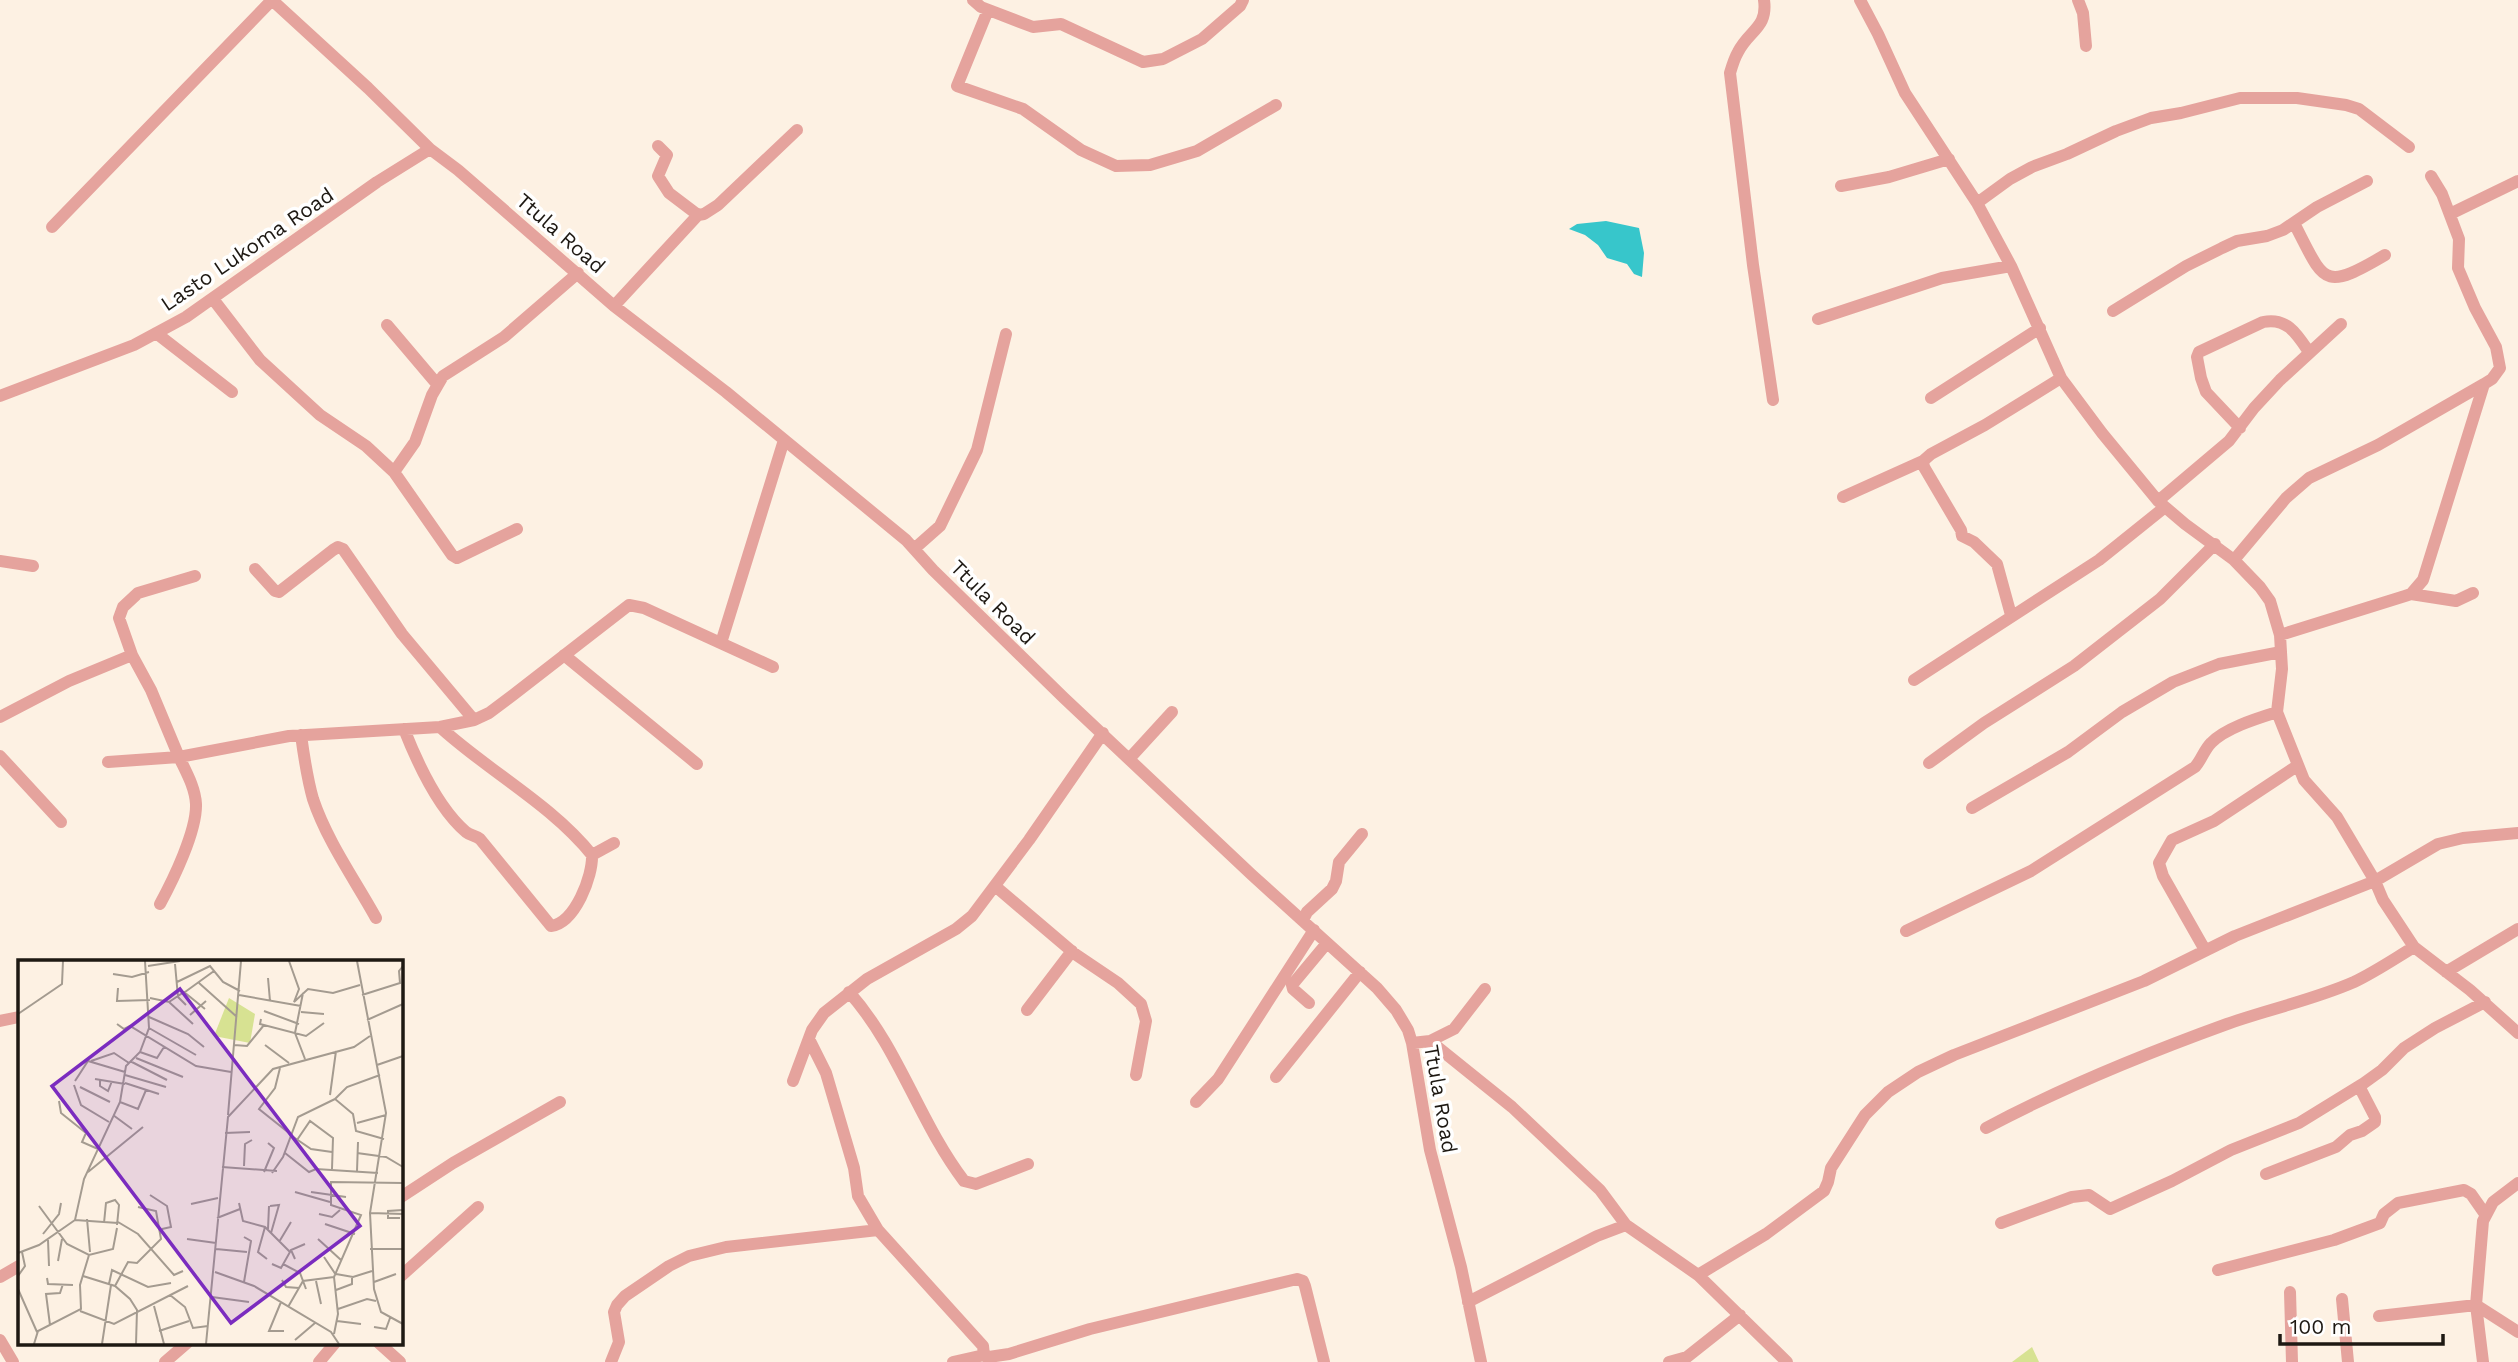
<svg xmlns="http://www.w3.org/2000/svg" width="2518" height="1362" font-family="'Work Sans',sans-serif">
<rect width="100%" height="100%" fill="#fdf1e3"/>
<path fill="#d7e292" d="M 2032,1347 L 2039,1362 L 2012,1362 Z"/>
<path fill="#37c6cb" d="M 1606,221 L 1639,228 L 1644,253 L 1642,277 L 1634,274 L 1627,264 L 1607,258 L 1598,245 L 1585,235 L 1569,229 L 1577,224 Z"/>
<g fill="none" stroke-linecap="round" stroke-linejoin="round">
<path stroke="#e5a39d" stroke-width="12" d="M 973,0 L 981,7 L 1033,27 L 1061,24 L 1143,62 L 1163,59 L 1202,39 L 1240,6 L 1243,0
M 1764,0 C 1768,28 1749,30 1738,52 C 1734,59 1732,66 1730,73 L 1753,265 L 1773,400
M 1860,0 L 1878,34 L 1905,93 L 1977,203 L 2011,266 L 2061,378 L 2102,433 L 2158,501 L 2185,524 L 2234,560 L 2260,587 L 2270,601 L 2280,635 L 2282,669 L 2277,712 L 2304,780 L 2337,817 L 2375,881 L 2383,900 L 2414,947 L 2470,990 L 2518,1033
M 2078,0 L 2083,13 L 2086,46
M 988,10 L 957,86 L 1023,109 L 1081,150 L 1116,166 L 1150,165 L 1197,151 L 1276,105
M 658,146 L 667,155 L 658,176 L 669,193 L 698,215
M 1841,186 L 1889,177 L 1949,159
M 1977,203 L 2010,179 L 2032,167 L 2067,154 L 2116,131 L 2151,118 L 2181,113 L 2240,98 L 2297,98 L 2346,105 L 2359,109 L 2409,147
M 2450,214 L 2518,181
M 2294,223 C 2325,283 2322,292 2385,255
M 52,227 L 272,0 L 368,88 L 430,149 L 458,170 L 614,306 L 726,392 L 906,540 L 933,570 L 1064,698 L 1252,875 L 1377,988 L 1396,1010 L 1408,1030 L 1412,1043 L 1430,1150 L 1461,1267 L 1481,1362
M 213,299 L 260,360 L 320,415 L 366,446 L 394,472 L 452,555 L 457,558 L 517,529
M 614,306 L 698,215 L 704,214 L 718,205 L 797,130
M 2113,311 L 2186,266 L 2222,248 L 2237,241 L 2267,236 L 2283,230 L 2317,207 L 2367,181
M 1818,319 L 1942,278 L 2011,266
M 387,325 L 437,384
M 156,333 L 232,392
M 0,396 L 134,345 L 186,317 L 377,182 L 430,149
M 1931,398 L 2040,328
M 2240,428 L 2206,392 L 2201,378 L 2197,357 L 2199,352 L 2263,322 C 2287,317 2297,334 2309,352
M 394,472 L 415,442 L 432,395 L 443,376 L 504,337 L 578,273
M 1843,497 L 1923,461
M 2158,501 L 2229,441 L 2254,408 L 2280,380 L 2341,324
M 914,549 L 940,526 L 977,450 L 1006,334
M 2234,560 L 2286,498 L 2309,478 L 2378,445 L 2484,384 L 2492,379 L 2500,368 L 2496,347 L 2475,308 L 2458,268 L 2459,239 L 2442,194 L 2431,176
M 0,561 L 33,566
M 255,569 L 275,591 L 279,592 L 333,550 L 338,547 L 343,549 L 402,634 L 474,720
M 195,576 L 138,593 L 123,607 L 119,618 L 132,655 L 151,690 L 179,757 L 289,736 L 440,727 L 474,720 L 489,713 L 513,695 L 629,605 L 644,608 L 773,667
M 2411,594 L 2456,601 L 2473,593
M 2011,615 L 1997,564 L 1974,542 L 1962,536 L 1961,530 L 1924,467 L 1923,461 L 1931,454 L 1985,425 L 2061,378
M 2280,635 L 2405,596 L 2411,594 L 2423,580 L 2484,384
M 721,643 L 784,440
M 564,655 L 697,764
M 1914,680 L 2099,560 L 2165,507
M 0,717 L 69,681 L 132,655
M 440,727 C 488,771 551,804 592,855 L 614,843
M 404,729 C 417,762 439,809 466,832 C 471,836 475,835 480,839 L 551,926 C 575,923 593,876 592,855
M 301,735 C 304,757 307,778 313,799 C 327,841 355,880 376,918
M 0,756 L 61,822
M 1129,759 L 1172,712
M 108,762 L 179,757 C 186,772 195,787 196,804 C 197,831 173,880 160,904
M 1929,763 L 1984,723 L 2074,666 L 2160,599 L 2215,544
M 1972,808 L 2068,752 L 2122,712 L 2173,682 L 2219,664 L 2281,652
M 995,886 L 1075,954 L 1118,983 L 1141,1004 L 1146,1021 L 1136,1075
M 1303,920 L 1307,912 L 1332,889 L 1336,881 L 1339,862 L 1362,834
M 1906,931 L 2031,871 L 2195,767 C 2202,759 2204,750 2211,743 C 2225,728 2258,718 2277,712
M 2205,950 L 2163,876 L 2159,863 L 2172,840 L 2214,821 L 2297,766
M 2446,972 L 2518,929
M 849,992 C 899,1048 919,1122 964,1181 L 976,1184 L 1028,1164
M 1309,1003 L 1293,989 L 1292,985 L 1327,943
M 1027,1010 L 1072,951
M 0,1021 L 19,1017
M 809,1039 L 826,1073 L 854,1168 L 858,1196 L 878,1230 L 983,1346 L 984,1355 L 991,1361
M 1430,1041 L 1454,1029 L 1485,989
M 1412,1043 L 1430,1041 L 1512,1107 L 1600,1190 L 1626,1225 L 1698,1275 L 1787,1362
M 1276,1077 L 1360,972
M 793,1081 L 812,1030 L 824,1013 L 867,979 L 956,929 L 972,916 L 1029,840 L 1103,733
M 1196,1102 L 1218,1079 L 1314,930
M 1986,1128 C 2061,1088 2147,1053 2227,1024 C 2269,1009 2313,1000 2354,982 C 2375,972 2394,959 2414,947
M 2266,1174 L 2336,1147 L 2350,1135 L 2362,1131 L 2375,1122 L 2375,1117 L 2359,1086
M 401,1197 L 453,1163 L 560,1102
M 2001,1223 L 2072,1197 L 2089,1195 L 2110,1209 L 2172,1181 L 2231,1150 L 2299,1123 L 2364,1083 L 2382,1070 L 2404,1048 L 2435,1028 L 2485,1002
M 2218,1270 L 2334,1240 L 2380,1223 L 2384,1214 L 2398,1203 L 2464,1190 L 2471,1194 L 2485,1214
M 1698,1275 L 1766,1234 L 1824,1191 L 1828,1182 L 1831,1168 L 1865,1115 L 1888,1092 L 1918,1072 L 1954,1055 L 2144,981 L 2235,936 L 2375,881 L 2438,844 L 2463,838 L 2518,833
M 401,1276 L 478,1207
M 0,1277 L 19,1266
M 2290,1292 L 2292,1362
M 2342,1299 L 2348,1362
M 1468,1302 L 1597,1236 L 1626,1225
M 2379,1316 L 2476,1305 L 2518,1332
M 0,1340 L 13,1362
M 379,1343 L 400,1362
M 989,1357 L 1009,1354 L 1090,1329 L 1297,1279 L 1303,1281 L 1305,1286 L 1324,1362
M 165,1362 L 187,1343
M 319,1362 L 335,1343
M 611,1362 L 619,1342 L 614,1312 L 617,1305 L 625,1296 L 669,1266 L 689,1256 L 726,1247 L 878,1230
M 953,1362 L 984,1355
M 1669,1362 L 1687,1357 L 1740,1315
M 2483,1362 L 2476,1305 L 2483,1221 L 2493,1202 L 2518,1183"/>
</g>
<g text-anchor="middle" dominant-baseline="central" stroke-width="7" stroke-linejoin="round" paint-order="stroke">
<g font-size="21" fill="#1e1913" stroke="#fff">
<text transform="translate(561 233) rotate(41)">Ttula Road</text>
<text transform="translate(247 249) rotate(-34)">Lasto Lukoma Road</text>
<text transform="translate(993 602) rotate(45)">Ttula Road</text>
<text transform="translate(1441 1099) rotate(80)">Ttula Road</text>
</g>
</g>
<g transform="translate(18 960)">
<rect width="385" height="385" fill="#fdf1e3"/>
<path d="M 211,38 L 237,54 L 232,83 L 196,76 Z" fill="#d7e292"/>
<path fill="none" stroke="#a49b90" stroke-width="2" d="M 271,1 L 281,29 L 276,42 L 290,29 L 315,33 L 342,25M 339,1 L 368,153 L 352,253 L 356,329 L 363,352 L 385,364M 157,4 L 160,37 L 168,45M 130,6 L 162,1M 95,14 L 114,17 L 131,12M 250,18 L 252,41M 159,22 L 192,6 L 205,22 L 222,31M 181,23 L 219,57M 100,28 L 99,41 L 132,40M 167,32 L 196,11M 285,33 L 277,73 L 287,99M 221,35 L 283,46M 344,35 L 382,23 L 381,11 L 385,6M 132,38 L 151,42 L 166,32 L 187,49M 151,42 L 175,64M 246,51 L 281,64M 283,52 L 306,54M 0,54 L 44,24 L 45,1M 172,55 L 188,41M 131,57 L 170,74 L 186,87M 243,59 L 242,64 L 288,76 L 306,63M 349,60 L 385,44M 99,64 L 106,69 L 112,66 L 178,106 L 213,112M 131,68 L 178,95M 216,85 L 229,86 L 246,65M 247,85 L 271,103M 122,92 L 139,98 L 146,87M 118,98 L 165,117M 73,101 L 96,93 L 111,103M 112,101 L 149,120M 359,105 L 385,96M 262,108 L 257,128 L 241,149 L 271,173M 107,115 L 148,127M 362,115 L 329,127 L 317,139 L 335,154 L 338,171 L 366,179M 77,119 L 107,124M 82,120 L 82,126 L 90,131 L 94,121M 57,121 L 70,101 L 107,112M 107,123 L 141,134M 56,125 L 63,145 L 91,162M 62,127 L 92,142M 312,135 L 318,91M 41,141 L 43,153 L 68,173 L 64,182 L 80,189M 102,142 L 120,149 L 128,130M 95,155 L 114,169M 210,155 L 223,1M 339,163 L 368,155M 207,173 L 232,172M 271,174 L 293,189 L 314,192M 279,180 L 292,161 L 315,178 L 314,209M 267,193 L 291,212 L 298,209 L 360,213M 339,193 L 368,197 L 385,207M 226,206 L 227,184 L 234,180M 204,207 L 259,211M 339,211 L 340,182M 70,212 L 125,167M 246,212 L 256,188 L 250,183M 254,213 L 265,197 L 280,157 L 317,139M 277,232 L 312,242M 293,232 L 328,237M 132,235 L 149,246 L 153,267 L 144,269M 221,243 L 225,261 L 247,267 L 272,292 L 263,308 L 254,304M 173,244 L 200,238M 21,246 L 49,284 L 71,295 L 95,289 L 99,268M 252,246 L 261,245 L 253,273M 352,253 L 385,254M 301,254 L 314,257 L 322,250M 199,258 L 222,249M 382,258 L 370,258 L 370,251 L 385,250M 69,259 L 72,292M 57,260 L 100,263M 100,262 L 120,274 L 156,315 L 165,311M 86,263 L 88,243 L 97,240 L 101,245 L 99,265M 307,264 L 337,274M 247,267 L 240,292 L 249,299M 250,269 L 251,246M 25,274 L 41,254 L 43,243M 226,277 L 233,281 L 226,322M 169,279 L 198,283M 300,279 L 323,300M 30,280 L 31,306M 261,282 L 273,262M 198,289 L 229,292M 352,289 L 385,289M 0,293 L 21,285 L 57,260 L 66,219 L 102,142 L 108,106 L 122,92 L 131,68 L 127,1M 306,297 L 318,315M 277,299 L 273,290 L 287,284M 40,301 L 44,279M 265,304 L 282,313 L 288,329M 197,312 L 236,326 L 313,372 L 321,384M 318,314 L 335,317 L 354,311M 0,316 L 7,306 L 4,292M 65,316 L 97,326 L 112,339 L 119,350 L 118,384M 29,318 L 30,324 L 55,325M 264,320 L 268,327 L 281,328M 298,321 L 303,344M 356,322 L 378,314M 91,324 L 94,310 L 130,327 L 153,323M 97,326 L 110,302 L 119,303 L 143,279 L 138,251 L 120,247M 0,329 L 19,372M 318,330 L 334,324 L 334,317M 152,335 L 167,347 L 175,368 L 190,366M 194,337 L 231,342M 263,342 L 251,371 L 266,371M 136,346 L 146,384M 270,347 L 285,321 L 316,317M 320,349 L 349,339 L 358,341M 62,351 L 96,364 L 170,326M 319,361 L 343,364M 32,365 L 28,334 L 42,333 L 45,324M 356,367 L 368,369 L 372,358M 141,371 L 171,361M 316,374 L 320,354 L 316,317 L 343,255 L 313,245 L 313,222 L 385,223M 277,380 L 297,363M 16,384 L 20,371 L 63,349 L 62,325 L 71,295M 84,384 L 93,325M 188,384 L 210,157 L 255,109 L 336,87 L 352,76"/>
<path fill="#7b2cbf" fill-opacity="0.15" stroke="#7b2cbf" stroke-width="3.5" d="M 162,29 L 342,266 L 213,363 L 34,126 Z"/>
<rect width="385" height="385" fill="none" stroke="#1e1913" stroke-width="3.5"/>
</g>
<path d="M2280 1334v10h163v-10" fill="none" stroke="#1e1913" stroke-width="3.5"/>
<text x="2290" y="1334" font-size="21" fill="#1e1913" stroke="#ffffff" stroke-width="5" paint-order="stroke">100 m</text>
</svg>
